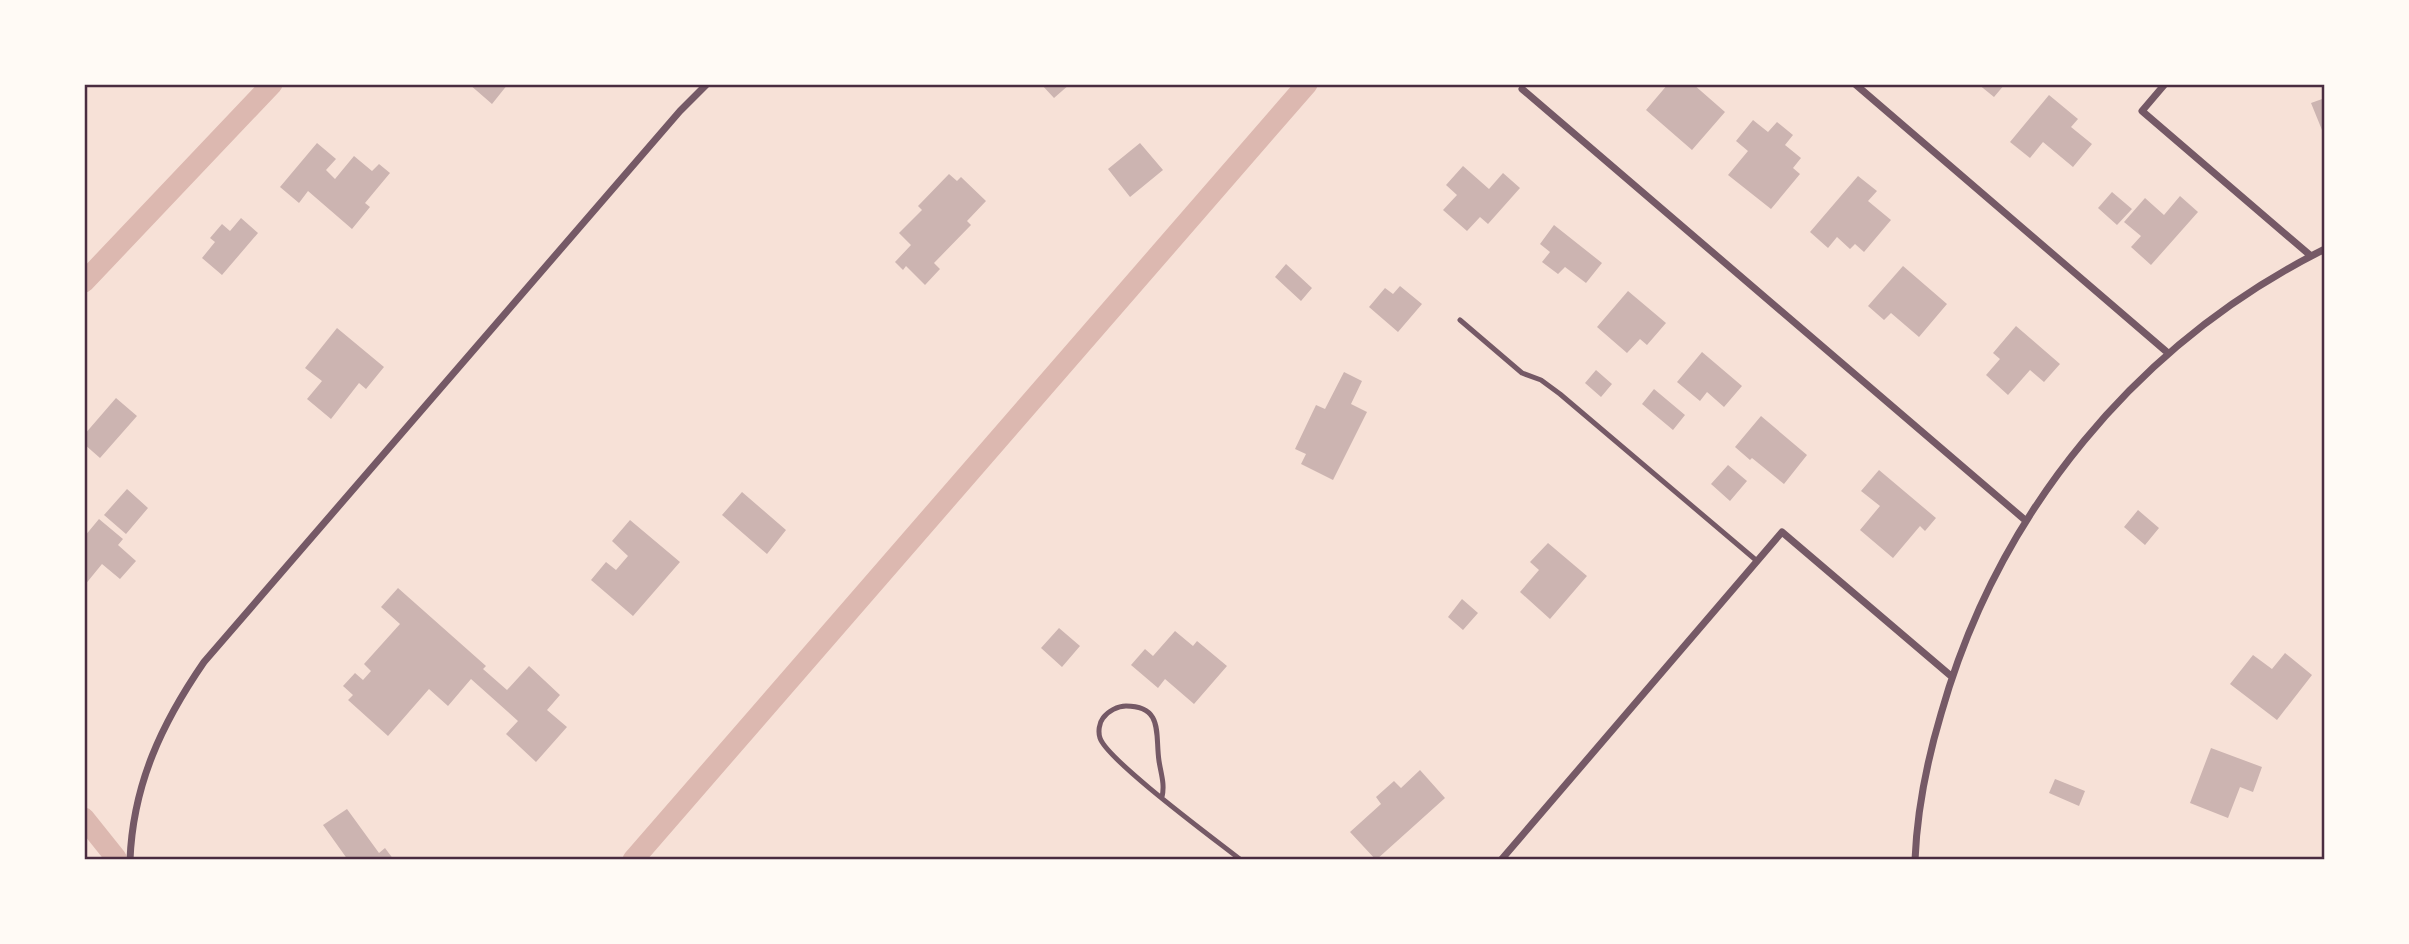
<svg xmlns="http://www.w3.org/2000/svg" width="2409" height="944" font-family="Raleway,sans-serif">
<rect width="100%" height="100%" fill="#f7e1d7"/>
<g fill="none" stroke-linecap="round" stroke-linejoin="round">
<path stroke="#dcb8b0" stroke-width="21" d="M 84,282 L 272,84
M 84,818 L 116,858
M 633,860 L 1307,84"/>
</g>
<path fill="#ccb4b1" d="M 469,84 L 508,84 L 492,104 Z
M 1041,84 L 1070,84 L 1054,98 Z
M 1668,84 L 1693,84 L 1725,112 L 1692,150 L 1646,110 Z
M 1978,84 L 2005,84 L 1994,97 Z
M 2049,95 L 2078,119 L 2071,127 L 2092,144 L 2073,167 L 2043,142 L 2030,158 L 2010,142 Z
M 2325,98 L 2325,129 L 2322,130 L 2311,103 Z
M 1753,120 L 1768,132 L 1777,122 L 1793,135 L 1785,145 L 1801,158 L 1793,168 L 1800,174 L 1771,209 L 1728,175 L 1748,151 L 1736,141 Z
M 317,143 L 336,159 L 326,170 L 335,179 L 354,156 L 372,171 L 379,164 L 390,173 L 365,203 L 370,207 L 352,229 L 308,191 L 299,203 L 280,187 Z
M 1140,143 L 1163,170 L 1130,197 L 1108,169 Z
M 1463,166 L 1489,189 L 1503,173 L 1520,188 L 1488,224 L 1480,217 L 1467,231 L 1443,210 L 1457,195 L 1446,185 Z
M 949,174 L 957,181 L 961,177 L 986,201 L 967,221 L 971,225 L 934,263 L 940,269 L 925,285 L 906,266 L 903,270 L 895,262 L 911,245 L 899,233 L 922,210 L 918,206 Z
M 1858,176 L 1877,191 L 1868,201 L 1891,220 L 1864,252 L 1855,244 L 1850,249 L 1837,237 L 1828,248 L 1810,232 Z
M 2112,192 L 2132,209 L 2117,225 L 2098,208 Z
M 2180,196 L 2198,212 L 2151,265 L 2131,247 L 2141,236 L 2124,222 L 2145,198 L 2164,215 Z
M 241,218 L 258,233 L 222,275 L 202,258 L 215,242 L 210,238 L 222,224 L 230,231 Z
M 1554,225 L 1602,263 L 1586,283 L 1565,267 L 1558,274 L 1542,262 L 1550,252 L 1540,244 Z
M 1286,264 L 1312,288 L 1301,301 L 1275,277 Z
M 1903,266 L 1947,304 L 1919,337 L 1891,313 L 1884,320 L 1868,306 Z
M 1400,286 L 1422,304 L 1398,332 L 1369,307 L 1385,288 L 1393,294 Z
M 1628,291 L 1666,323 L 1647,345 L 1640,339 L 1627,353 L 1597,327 Z
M 2016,326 L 2060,364 L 2044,382 L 2030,370 L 2008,395 L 1986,375 L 2000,359 L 1993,353 Z
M 337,328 L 384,367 L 366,389 L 359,383 L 331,419 L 307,399 L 322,381 L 305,368 Z
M 1702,352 L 1742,386 L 1724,407 L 1707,392 L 1700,401 L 1677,382 Z
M 1596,370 L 1612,384 L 1601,397 L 1585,383 Z
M 1344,372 L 1362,381 L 1351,404 L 1367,412 L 1333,480 L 1301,464 L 1306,454 L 1295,449 L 1316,405 L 1325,409 Z
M 1654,389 L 1685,415 L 1673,430 L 1642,404 Z
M 116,398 L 137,416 L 100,458 L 84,444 L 84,435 Z
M 1761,416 L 1807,455 L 1784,484 L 1752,458 L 1750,460 L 1735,447 Z
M 1728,465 L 1747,481 L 1730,501 L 1711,484 Z
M 1879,470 L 1936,518 L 1925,531 L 1920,526 L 1893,558 L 1860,530 L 1880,506 L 1861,491 Z
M 127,489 L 148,508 L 126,534 L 104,515 Z
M 742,492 L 786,530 L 767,554 L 722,515 Z
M 2138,510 L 2159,528 L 2145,545 L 2124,527 Z
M 99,519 L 123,539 L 118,545 L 136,561 L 120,579 L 102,564 L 84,586 L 84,537 Z
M 630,520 L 680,562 L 633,616 L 591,580 L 606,562 L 616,570 L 628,556 L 612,541 Z
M 1548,543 L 1587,576 L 1550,619 L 1520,592 L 1539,570 L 1530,562 Z
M 398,588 L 486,666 L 483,669 L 507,690 L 529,666 L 560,695 L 547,710 L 567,727 L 536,762 L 506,734 L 518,721 L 471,679 L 448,706 L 429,689 L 388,736 L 348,700 L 353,695 L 343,686 L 355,673 L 363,680 L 371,671 L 364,664 L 400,624 L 381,607 Z
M 1462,599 L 1478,613 L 1463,630 L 1448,617 Z
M 1059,628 L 1080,646 L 1062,667 L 1041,648 Z
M 1175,631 L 1193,646 L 1197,641 L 1227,666 L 1194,704 L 1165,679 L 1158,688 L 1131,665 L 1145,649 L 1153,656 Z
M 2285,653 L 2312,675 L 2277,720 L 2230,684 L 2253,655 L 2272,669 Z
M 2211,748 L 2262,767 L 2253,792 L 2240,787 L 2228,818 L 2190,803 Z
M 1420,770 L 1445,798 L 1376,860 L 1350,832 L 1381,804 L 1376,797 L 1394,781 L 1401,788 Z
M 2055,779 L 2085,791 L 2079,806 L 2049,793 Z
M 347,809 L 379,853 L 385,848 L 394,860 L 348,860 L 323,825 Z"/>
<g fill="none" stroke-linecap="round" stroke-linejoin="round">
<path stroke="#755966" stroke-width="5" d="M 1460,320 L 1522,373 L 1541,380 L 1560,394 L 1757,561
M 1162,797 C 1165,784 1161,774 1159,761 C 1155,735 1164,706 1126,706 C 1118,706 1108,711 1103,718 C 1099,723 1098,732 1100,738 C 1107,760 1217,841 1241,860"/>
<path stroke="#755966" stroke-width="7" d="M 1855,84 L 2168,353
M 2165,84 L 2142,111 L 2311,256
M 1522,89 L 2025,520
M 130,860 C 133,784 162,723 204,662 L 680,111 L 707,84
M 1501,860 L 1782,532 L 1951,676
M 1915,860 C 1917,811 1927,761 1941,714 C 1998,512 2137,343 2325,249"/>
</g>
<rect width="2409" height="944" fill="none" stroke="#fffaf5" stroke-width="172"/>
<rect x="86" y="86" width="2237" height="772" fill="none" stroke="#4a2c40" stroke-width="2.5"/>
</svg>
